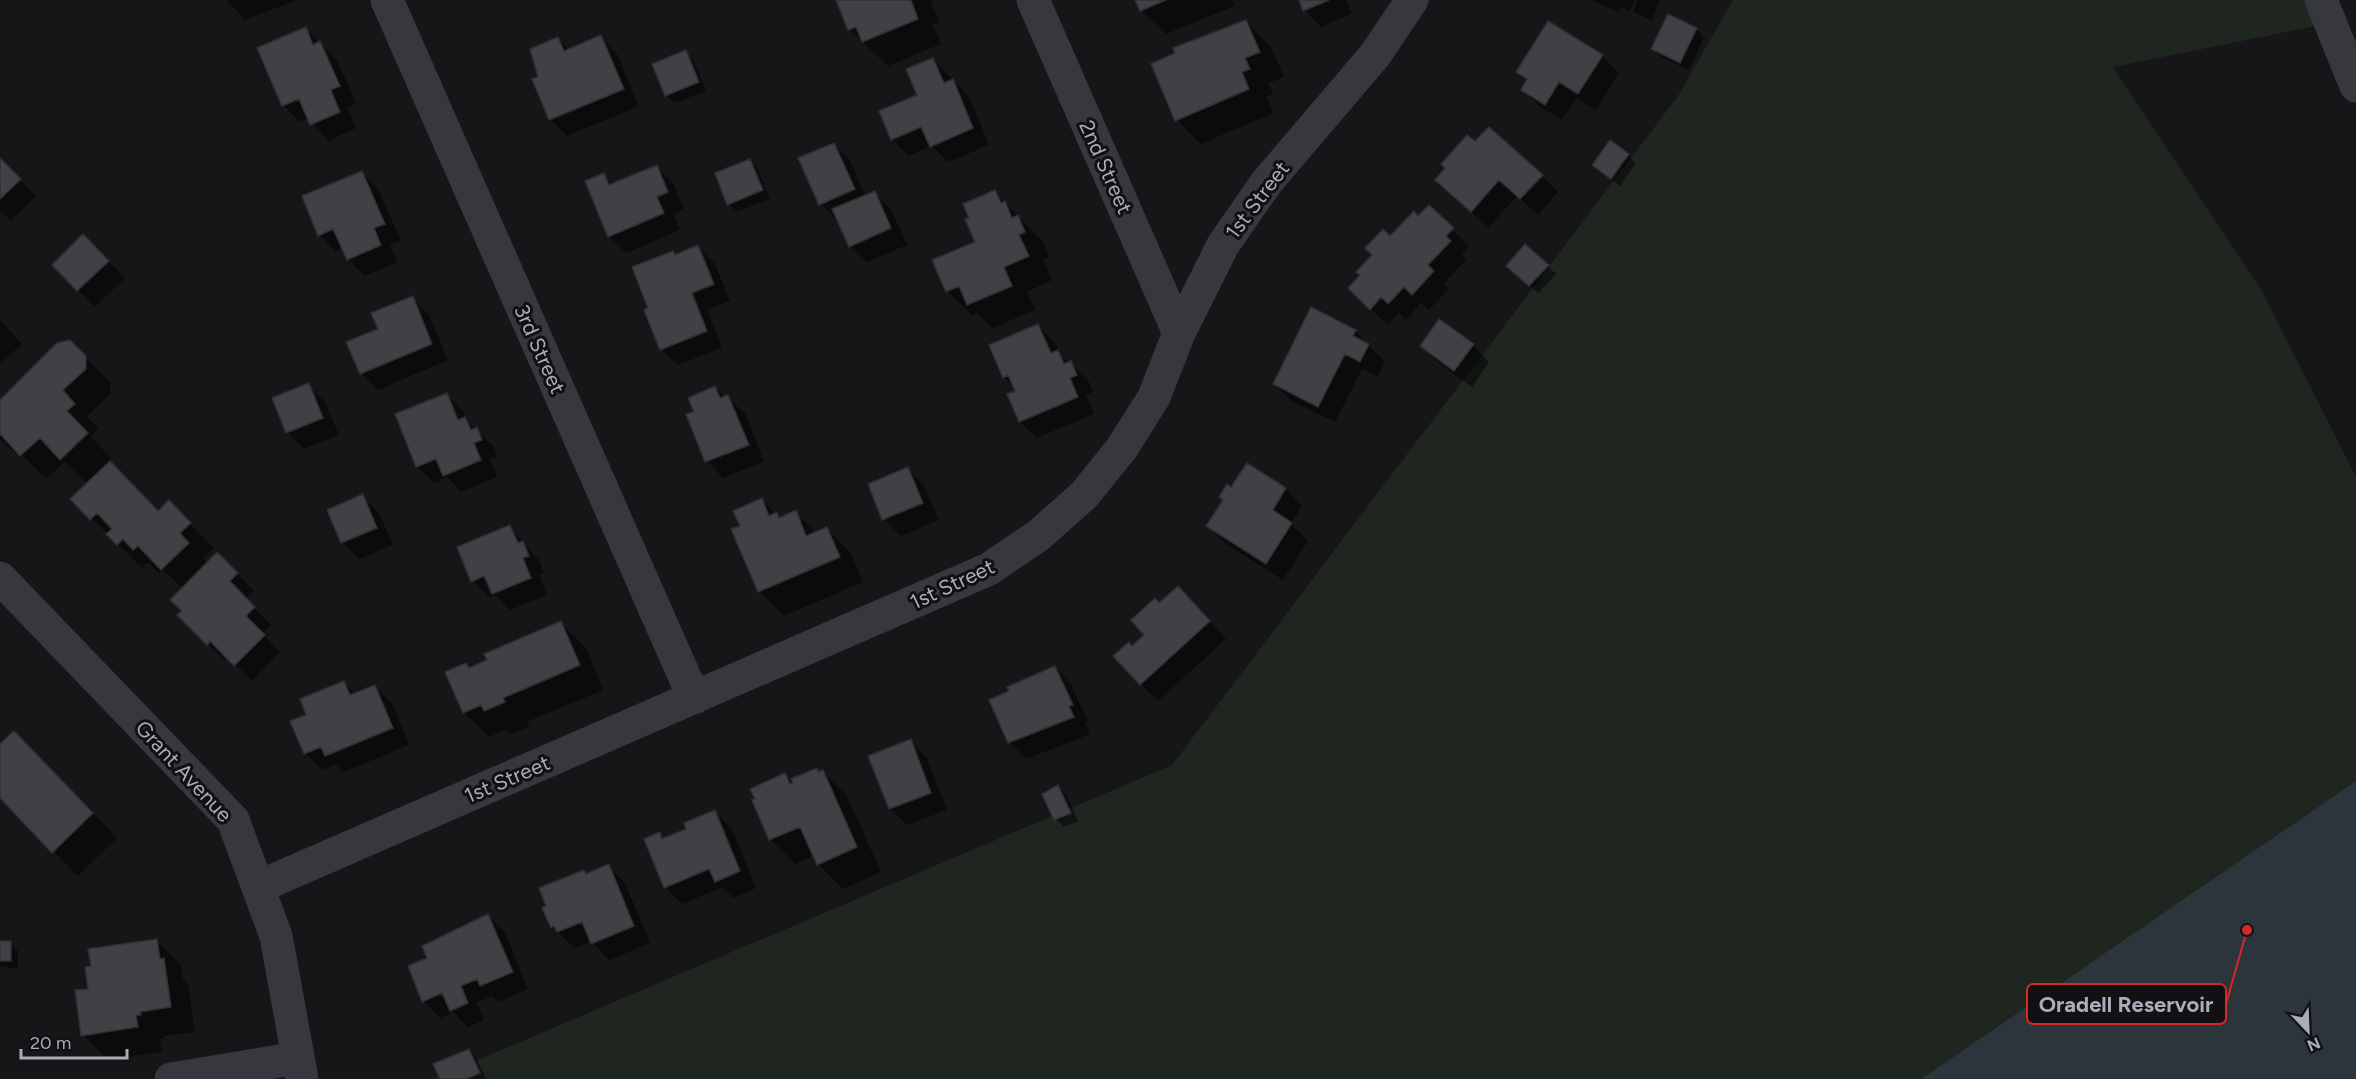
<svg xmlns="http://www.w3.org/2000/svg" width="2356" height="1079" font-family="Figtree,sans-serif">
<rect width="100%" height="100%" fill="#161618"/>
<path fill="#1e261f" d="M 1733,0 L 2321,0 L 2330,23 L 2113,67 L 2261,289 L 2356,477 L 2356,781 L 1921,1079 L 433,1079 L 1172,765 L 1678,96 Z"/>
<path fill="#2c353c" d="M 2356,781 L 2356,1079 L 1921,1079 Z"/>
<path fill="#0007" d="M 227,0 L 294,0 L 294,1 L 245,20 Z
M 838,0 L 935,0 L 931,2 L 939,23 L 933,25 L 941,44 L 888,66 L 849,29 Z
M 1137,0 L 1232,0 L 1235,6 L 1166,34 L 1141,10 Z
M 1300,0 L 1346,0 L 1352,14 L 1321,27 L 1305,10 Z
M 1591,0 L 1635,0 L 1630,10 L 1633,12 L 1638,0 L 1660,0 L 1652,20 L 1621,7 L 1619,12 Z
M 1246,22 L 1271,47 L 1284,77 L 1269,83 L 1273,94 L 1266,97 L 1273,113 L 1201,144 L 1177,120 Z
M 305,28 L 337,60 L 356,103 L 347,107 L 356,128 L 328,141 L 309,118 L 300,122 L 283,105 Z
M 1696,29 L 1704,37 L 1689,70 L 1661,57 L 1653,49 Z
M 600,37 L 617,54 L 639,106 L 567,136 L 550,119 L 533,60 L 558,39 L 569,50 Z
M 685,52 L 693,60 L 706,91 L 674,103 L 666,95 Z
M 1602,56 L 1619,73 L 1596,110 L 1576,98 L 1562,120 L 1539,106 L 1523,89 L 1527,82 L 1517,72 Z
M 933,59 L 970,98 L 989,145 L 948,162 L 931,146 L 909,156 L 892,139 L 919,96 Z
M 833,144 L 850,161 L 866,196 L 874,193 L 891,209 L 907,245 L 867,262 L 850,246 L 837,221 L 821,204 Z
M 1475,144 L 1542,176 L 1558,192 L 1538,215 L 1517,196 L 1488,228 L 1437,180 Z
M 1628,155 L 1636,163 L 1620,186 L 1602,172 Z
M 0,160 L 36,196 L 11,221 L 0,211 Z
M 750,161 L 758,169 L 770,199 L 737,212 L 729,204 Z
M 656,166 L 673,183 L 684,209 L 673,214 L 680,230 L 626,253 L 609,236 L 603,174 L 613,185 Z
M 361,172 L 378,189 L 401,241 L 390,245 L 397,262 L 365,276 L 348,259 L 343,248 L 336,252 L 320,235 Z
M 994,192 L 1043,242 L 1049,257 L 1043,260 L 1052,280 L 1027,292 L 1035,310 L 993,328 L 977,313 L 972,315 L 947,291 L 977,242 L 971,219 Z
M 1429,207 L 1469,246 L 1462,254 L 1467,259 L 1444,283 L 1449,289 L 1429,310 L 1421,303 L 1406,320 L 1399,313 L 1388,325 L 1366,305 L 1390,238 Z
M 83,236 L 125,278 L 95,307 L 54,265 Z
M 698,247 L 715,264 L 730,301 L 707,310 L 722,348 L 678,365 L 661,349 L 650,309 L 673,253 L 676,256 Z
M 1548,266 L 1556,274 L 1538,293 L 1516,274 Z
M 412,298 L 429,315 L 448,360 L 378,390 L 361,373 L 380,330 Z
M 0,320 L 22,344 L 0,364 Z
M 1038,326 L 1055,342 L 1060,355 L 1088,380 L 1093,392 L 1086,395 L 1094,414 L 1037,438 L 1020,422 L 1009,395 L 1017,392 L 1004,377 Z
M 1355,331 L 1385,362 L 1377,377 L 1362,369 L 1335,422 L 1291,401 L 1275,384 Z
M 70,342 L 110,382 L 110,394 L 87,416 L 99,429 L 91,437 L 112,459 L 109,462 L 159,513 L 169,502 L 214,548 L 203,558 L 208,563 L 217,554 L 254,591 L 245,599 L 271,625 L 262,634 L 280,652 L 252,681 L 228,657 L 224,660 L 179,615 L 184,611 L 183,589 L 163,570 L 159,573 L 148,562 L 142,568 L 72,499 L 87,484 L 65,462 L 46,479 L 21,454 L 16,454 L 0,439 L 0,404 Z
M 1473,345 L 1489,362 L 1472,387 L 1439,363 L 1422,346 Z
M 308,385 L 325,402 L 339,435 L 304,449 L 287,432 Z
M 715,388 L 745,413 L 764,462 L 723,478 L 707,461 L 696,413 Z
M 447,395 L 463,411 L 467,421 L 493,446 L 498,457 L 490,459 L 497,477 L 461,492 L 447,477 L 434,483 L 417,466 Z
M 1247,465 L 1286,489 L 1302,506 L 1291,524 L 1308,541 L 1283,580 L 1224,543 L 1208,526 Z
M 908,469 L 924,486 L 939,520 L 901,536 L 884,519 Z
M 362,496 L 379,513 L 393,545 L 359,559 L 342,542 Z
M 762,500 L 781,519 L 795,512 L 816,533 L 827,529 L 851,553 L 863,582 L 784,616 L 759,591 L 742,526 Z
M 509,527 L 539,560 L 544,573 L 539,575 L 547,595 L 510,610 L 495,595 L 489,597 L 473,581 Z
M 1159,605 L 1194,605 L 1226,639 L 1158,701 L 1141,684 L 1132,648 L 1146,635 Z
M 561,623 L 586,648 L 603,690 L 527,722 L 529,727 L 510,735 L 505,730 L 489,737 L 464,712 L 466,665 L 470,669 Z
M 1055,667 L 1071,684 L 1088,722 L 1085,723 L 1090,734 L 1026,759 L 1009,742 Z
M 344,683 L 356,695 L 375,687 L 392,703 L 409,745 L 343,772 L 335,764 L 322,770 L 305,753 L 308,716 Z
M 910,741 L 927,758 L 947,810 L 907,825 L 890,809 L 870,756 Z
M 0,746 L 38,757 L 117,838 L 78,876 L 0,796 Z
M 816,770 L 819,773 L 823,772 L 847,796 L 881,872 L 843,889 L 818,864 L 815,855 L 795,864 L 770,839 L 785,775 L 796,786 Z
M 1058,787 L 1066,795 L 1078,821 L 1064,827 L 1056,819 L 1044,794 Z
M 715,812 L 732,829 L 756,888 L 733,898 L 722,887 L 682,904 L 665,887 L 645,840 L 659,834 L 665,839 L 688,829 Z
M 609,866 L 625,883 L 650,943 L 609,960 L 591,941 L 575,948 L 552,927 L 584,872 L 587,875 Z
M 488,916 L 505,932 L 528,989 L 498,1002 L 492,996 L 477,1003 L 484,1020 L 468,1027 L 453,1012 L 440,1018 L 424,1001 L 429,958 L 460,931 L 459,928 Z
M 156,941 L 181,965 L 183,979 L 188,984 L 195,1032 L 164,1036 L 165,1039 L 160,1039 L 162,1052 L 107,1059 L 83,1035 L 90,990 Z
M 0,943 L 10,943 L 18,951 L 18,968 L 0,967 Z
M 469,1050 L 477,1059 L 486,1079 L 442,1079 Z"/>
<path fill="#404145" stroke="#303034" stroke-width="1.5" d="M 836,0 L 911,0 L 918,19 L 862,42 L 856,27 L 848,30 Z
M 1135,0 L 1166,0 L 1140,11 Z
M 1299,0 L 1329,0 L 1303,11 Z
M 1668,14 L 1697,28 L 1680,63 L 1651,49 Z
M 1246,20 L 1260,52 L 1245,58 L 1250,69 L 1242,72 L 1249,89 L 1175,121 L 1151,64 L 1175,53 L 1173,48 Z
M 1548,21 L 1603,55 L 1578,94 L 1559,82 L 1545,105 L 1521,90 L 1527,79 L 1516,72 Z
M 306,27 L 313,45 L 320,41 L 340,86 L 331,90 L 340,112 L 310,125 L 299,99 L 282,106 L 257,48 Z
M 601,35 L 624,89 L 549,120 L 532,79 L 538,77 L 530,49 L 558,37 L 564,51 Z
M 686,50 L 699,82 L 665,96 L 652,64 Z
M 933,58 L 944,83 L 953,79 L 973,128 L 930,147 L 921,127 L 891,140 L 879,111 L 917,95 L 906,69 Z
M 1489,127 L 1543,175 L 1520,199 L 1499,180 L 1471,212 L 1435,180 L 1445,168 L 1441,164 L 1467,135 L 1475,141 Z
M 1610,140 L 1629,154 L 1611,179 L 1592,165 Z
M 834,143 L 855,189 L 819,205 L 798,158 Z
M 0,158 L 21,179 L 0,199 Z
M 750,159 L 763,190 L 727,205 L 715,173 Z
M 657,165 L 668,192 L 657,197 L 664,213 L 608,237 L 585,181 L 604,173 L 609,185 Z
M 362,171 L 385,224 L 374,228 L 381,245 L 347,260 L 333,229 L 318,236 L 302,196 Z
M 995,190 L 1001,203 L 1005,201 L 1012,218 L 1018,215 L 1025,232 L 1019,235 L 1029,256 L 1004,267 L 1012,286 L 967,305 L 959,286 L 946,292 L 932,260 L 975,242 L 965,219 L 969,218 L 963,204 Z
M 875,191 L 891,228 L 849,247 L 832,209 Z
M 1429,205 L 1454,228 L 1446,236 L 1451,241 L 1428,265 L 1434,271 L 1412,295 L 1404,287 L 1388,304 L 1381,297 L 1370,310 L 1348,288 L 1360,275 L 1356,272 L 1372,255 L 1365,248 L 1383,229 L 1390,236 L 1414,211 L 1418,216 Z
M 83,234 L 109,261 L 77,291 L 52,265 Z
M 1525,244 L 1549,265 L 1529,286 L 1506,266 Z
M 698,245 L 714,284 L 692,293 L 707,331 L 660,350 L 644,310 L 648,308 L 632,267 L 673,251 L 675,255 Z
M 413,296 L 432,344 L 360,374 L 346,342 L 378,329 L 371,313 Z
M 1311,307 L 1356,330 L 1353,336 L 1369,344 L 1360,362 L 1345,354 L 1318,407 L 1273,384 Z
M 1439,319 L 1474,344 L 1454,371 L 1420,346 Z
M 1038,324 L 1051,353 L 1058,350 L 1064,364 L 1071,361 L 1077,375 L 1070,378 L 1078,397 L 1019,422 L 1007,394 L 1015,391 L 1008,375 L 1003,378 L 989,345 Z
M 70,340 L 86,356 L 86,369 L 63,390 L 75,404 L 67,411 L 88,433 L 60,460 L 40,438 L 20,456 L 0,434 L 0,400 L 57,343 Z
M 309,383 L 323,418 L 286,433 L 272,398 Z
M 715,386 L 720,398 L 728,395 L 749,445 L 705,462 L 686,414 L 694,412 L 688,398 Z
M 447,393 L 458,420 L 465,417 L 471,430 L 477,427 L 482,440 L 474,443 L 481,460 L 443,476 L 436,459 L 416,467 L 395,414 Z
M 110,461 L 158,511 L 169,500 L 191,523 L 180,533 L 189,543 L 161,570 L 138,546 L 133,550 L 123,539 L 117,545 L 106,534 L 112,529 L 97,513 L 90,520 L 70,499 Z
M 1247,463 L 1286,488 L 1273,510 L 1292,523 L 1266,564 L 1206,526 L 1223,500 L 1219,497 L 1227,484 L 1231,487 Z
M 908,467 L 923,503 L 882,520 L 868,484 Z
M 363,494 L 377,528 L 341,543 L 327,510 Z
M 762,498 L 769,516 L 777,512 L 779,518 L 796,510 L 806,536 L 827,527 L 840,557 L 758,592 L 731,529 L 740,526 L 733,511 Z
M 510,525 L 518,543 L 523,541 L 529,556 L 523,558 L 531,578 L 492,594 L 484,576 L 471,582 L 457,547 Z
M 217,552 L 238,573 L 230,581 L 255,607 L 246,616 L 265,635 L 234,666 L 210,641 L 207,645 L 177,615 L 182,611 L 170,600 Z
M 1178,586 L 1210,621 L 1140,685 L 1113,656 L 1129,642 L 1132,646 L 1144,635 L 1131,620 L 1155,598 L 1159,603 Z
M 561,621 L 580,665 L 503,698 L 505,702 L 484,711 L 481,705 L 463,713 L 445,672 L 466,663 L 469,668 L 487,660 L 484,654 Z
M 1055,666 L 1073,705 L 1069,706 L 1074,717 L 1008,743 L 989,700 L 1009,691 L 1007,687 Z
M 344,681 L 350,695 L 375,685 L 393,728 L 325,756 L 321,747 L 304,754 L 290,721 L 306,715 L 300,699 Z
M 14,731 L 93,813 L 52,853 L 0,798 L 0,744 Z
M 911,739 L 931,793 L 889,809 L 868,756 Z
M 817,768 L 818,772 L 823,770 L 857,847 L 817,865 L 800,827 L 769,840 L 752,800 L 755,799 L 750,789 L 785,773 L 790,784 L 793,783 L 791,779 Z
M 1058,785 L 1071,813 L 1054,820 L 1042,794 Z
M 715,810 L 740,871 L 715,882 L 709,869 L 664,888 L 644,839 L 660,832 L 662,839 L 686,829 L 684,823 Z
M 609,864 L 634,926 L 591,944 L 582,922 L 557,932 L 554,926 L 551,928 L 542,908 L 546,906 L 539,888 L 584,870 L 586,874 Z
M 488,914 L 513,972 L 480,986 L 477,979 L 461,986 L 468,1003 L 450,1011 L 442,993 L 422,1002 L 408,966 L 427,958 L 422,946 Z
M 157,939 L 160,959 L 164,958 L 171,1007 L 140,1012 L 141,1015 L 136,1015 L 138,1027 L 81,1036 L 75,990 L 88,989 L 85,967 L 91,966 L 88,949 Z
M 0,941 L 11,941 L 11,961 L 0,961 Z
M 469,1049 L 480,1073 L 466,1079 L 440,1079 L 433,1064 Z"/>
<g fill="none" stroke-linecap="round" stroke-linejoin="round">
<path stroke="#37383d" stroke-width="33" d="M 387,0 L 694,698
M 1033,0 L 1179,333
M 2321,0 L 2356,86
M 0,578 L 233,820 L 276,936 L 302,1079
M 258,887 L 989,569 L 1039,535 L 1084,495 L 1122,448 L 1154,397 L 1179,333 L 1223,245 L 1266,183 L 1375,55 L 1412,0
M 171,1079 L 298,1058"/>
</g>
<g text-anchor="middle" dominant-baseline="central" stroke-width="6" stroke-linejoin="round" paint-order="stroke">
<g font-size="21" fill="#a8adb8" stroke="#111113">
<text transform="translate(1106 167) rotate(66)">2nd Street</text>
<text transform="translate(1257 200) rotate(-53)">1st Street</text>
<text transform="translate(540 349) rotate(66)">3rd Street</text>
<text transform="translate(952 584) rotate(-25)">1st Street</text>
<text transform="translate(184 771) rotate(47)">Grant Avenue</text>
<text transform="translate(507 779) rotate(-23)">1st Street</text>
</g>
</g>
<path fill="none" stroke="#d62828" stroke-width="2" d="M2247 930L2226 1004"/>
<circle fill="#d62828" stroke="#111113" stroke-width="2" cx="2247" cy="930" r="6"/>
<rect fill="#111113" stroke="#d62828" stroke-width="2" x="2027" y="984" width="199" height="40" rx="6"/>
<g font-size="22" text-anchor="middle" font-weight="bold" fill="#a8adb8">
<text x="2126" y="1012">Oradell Reservoir</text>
</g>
<g transform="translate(2308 1031) rotate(157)" stroke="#111113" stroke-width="4.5" paint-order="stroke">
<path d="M0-4.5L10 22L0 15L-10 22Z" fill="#a8adb8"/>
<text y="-9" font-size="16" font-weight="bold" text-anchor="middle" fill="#a8adb8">N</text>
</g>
<path d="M21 1049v9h106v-9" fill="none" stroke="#a8adb8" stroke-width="3"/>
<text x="30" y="1049" font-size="18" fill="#a8adb8" stroke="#111113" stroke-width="4.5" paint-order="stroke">20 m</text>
</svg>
